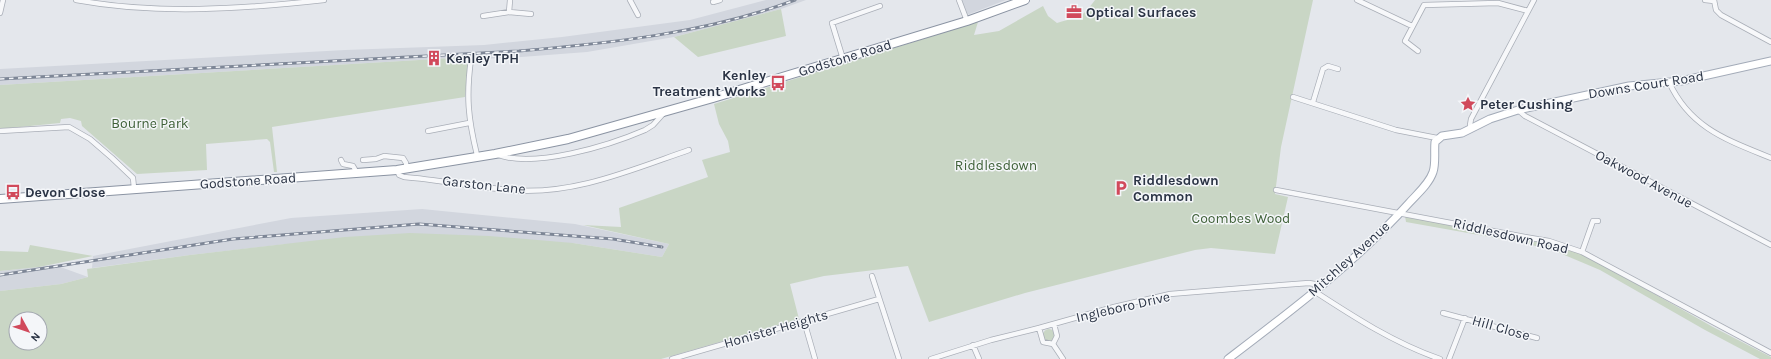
<svg xmlns="http://www.w3.org/2000/svg" width="1771" height="359" font-family="Karla,sans-serif">
<rect width="100%" height="100%" fill="#e4e7ec"/>
<path fill="#d2d6de" d="M 766,0 L 806,0 L 781,9 L 674,37 L 587,52 L 508,58 L 472,59 L 470,57 L 0,85 L 0,69 L 345,50 L 484,45 L 562,37 L 690,20 Z
M 961,0 L 1006,0 L 967,15 Z
M 422,209 L 575,224 L 669,244 L 662,257 L 573,243 L 286,244 L 190,255 L 92,268 L 93,256 L 291,218 Z
M 55,265 L 88,277 L 61,284 L 0,291 L 0,271 Z"/>
<path fill="#c9d6c5" fill-rule="evenodd" d="M 1095,0 L 1313,0 L 1281,147 L 1275,194 L 1288,197 L 1275,254 L 1211,248 L 1195,250 L 1025,293 L 929,322 L 908,266 L 824,276 L 790,284 L 799,319 L 661,359 L 0,359 L 0,291 L 61,284 L 88,277 L 87,269 L 190,255 L 345,237 L 410,233 L 489,236 L 573,243 L 662,257 L 669,244 L 583,225 L 621,227 L 619,208 L 708,177 L 702,160 L 730,152 L 728,141 L 719,124 L 714,104 L 978,22 L 974,35 L 999,31 L 1043,6 L 1048,16 L 1057,23 C 1080,16 1079,21 1095,0 ZM 16,319 L 40,319 L 40,343 L 16,343 Z
M 781,9 L 786,36 L 698,57 L 674,37 Z
M 470,57 L 465,97 L 272,127 L 277,172 L 274,172 L 270,142 L 267,139 L 206,144 L 207,170 L 137,174 L 82,126 L 81,121 L 70,118 L 61,119 L 60,123 L 0,129 L 0,85 Z
M 1405,216 L 1548,244 L 1581,254 L 1603,265 L 1713,327 L 1771,357 L 1771,359 L 1760,359 L 1705,330 L 1600,270 L 1555,251 L 1524,243 L 1406,222 Z
M 30,245 L 93,256 L 39,267 L 0,271 L 0,251 L 28,252 Z
M1043 335a6 6 0 1 1 12 0a6 6 0 1 1-12 0Z"/>
<g fill="none" stroke-linecap="round" stroke-linejoin="round">
<defs>
<path id="street" d="M 76,0 C 157,15 242,9 324,0
M 630,0 L 638,15
M 959,0 L 967,21
M 1357,0 L 1412,26
M 1705,0 L 1714,1
M 1714,0 L 1716,10 L 1721,15 L 1771,42
M 713,2 L 720,0
M 509,12 L 510,0
M 0,13 L 3,0
M 483,16 L 509,12 L 531,14
M 1418,51 L 1405,41 L 1424,5 L 1498,3 L 1528,11
M 471,59 C 466,96 468,118 477,155 L 476,157
M 843,59 L 832,23 L 880,6
M 1669,82 C 1690,128 1727,140 1771,158
M 1293,97 L 1396,130 L 1437,138
M 1313,102 L 1323,69 L 1328,66 L 1338,69
M 1518,110 L 1525,116 L 1771,245
M 1472,128 L 1470,125 L 1471,119 L 1534,0
M 0,131 L 69,127 L 90,139 L 112,158 L 133,178 L 134,188
M 428,131 L 469,123
M 498,155 C 535,168 608,146 645,130 L 653,125 L 663,114
M 341,160 L 343,164 L 353,166 L 357,173
M 363,160 L 376,159 L 384,156 L 403,158 L 406,163 L 407,169
M 397,170 L 399,175 L 404,177 C 440,180 474,187 510,190 C 572,196 631,170 689,150
M 1276,190 L 1525,237 L 1549,241 L 1582,252 L 1771,353
M 1582,252 L 1593,221 L 1598,221
M 872,276 L 899,359
M 1314,291 C 1354,317 1394,343 1440,359
M 1443,313 L 1537,338
M 804,321 L 815,359
M 1039,328 L 1043,342 L 1053,344
M 1053,344 L 1057,336 L 1054,324
M 1053,344 L 1063,359
M 973,345 L 979,359
M 672,359 L 879,299
M 931,359 L 991,340 L 1039,328 L 1114,307 L 1170,294 L 1282,285 L 1309,283 L 1320,285
M 1449,359 L 1465,318"/>
<path id="primary" d="M 1228,359 C 1291,311 1356,262 1409,203 C 1417,194 1429,184 1433,172 C 1436,164 1434,151 1435,142 L 1442,136 L 1462,133 L 1490,119 L 1518,110 L 1629,86 L 1681,81 L 1771,61"/>
<path id="highway" d="M 0,199 L 397,170 L 495,154 L 568,139 L 713,98 L 967,21 L 1025,0"/>
</defs>
<use href="#street" stroke="#a9aeb7" stroke-width="6"/>
<use href="#primary" stroke="#a3abb8" stroke-width="9"/>
<use href="#highway" stroke="#8b94a3" stroke-width="10"/>
<use href="#street" stroke="#f7f8fa" stroke-width="4.5"/>
<use href="#primary" stroke="#fff" stroke-width="7"/>
<use href="#highway" stroke="#fff" stroke-width="8"/>
<defs>
<path id="rail" d="M 0,79 L 519,51 C 612,43 707,33 795,0
M 0,275 L 233,239 L 419,224 L 613,239 L 662,247"/>
</defs>
<use href="#rail" stroke="#7d8696" stroke-width="3"/>
<use href="#rail" stroke="#f4f6f9" stroke-width="1.5" stroke-dasharray="4.5" stroke-linecap="butt"/>
</g>
<defs>
<symbol id="office-bare" viewBox="-9 -9 18 18"><path d="M-6-3h4V-5.5h4V-3h4V5H-6ZM-1-4.5V-3h2v-1.5ZM-6 0V1H6V0Z" fill="#d1495b" stroke="#f4f6f9" stroke-width="2.5" paint-order="stroke"/></symbol>
<symbol id="building-bare" viewBox="-9 -9 18 18"><path d="M-4-6H4V6H1V3H-1V6H-4ZM-2.5-4.3h1.7v1.8h-1.7ZM.8-4.3h1.7v1.8H.8ZM-2.5-1h1.7V.8h-1.7ZM.8-1h1.7V.8H.8Z" fill="#d1495b" stroke="#f4f6f9" stroke-width="2.5" paint-order="stroke"/></symbol>
<symbol id="bus-bare" viewBox="-9 -9 18 18"><path d="M-5-6H5V4H4V6H2V4H-2V6H-4V4H-5ZM-3.5-4V0h7V-4ZM-3.5 1.2v1.5H-2V1.2ZM2 1.2v1.5H3.5V1.2Z" fill="#d1495b" stroke="#f4f6f9" stroke-width="2.5" paint-order="stroke"/></symbol>
<symbol id="sight-bare" viewBox="-9 -9 18 18"><path d="M0-6L1.8-2.2L6-1.7L2.9 1.2L3.7 5.4L0 3.3L-3.7 5.4L-2.9 1.2L-6-1.7L-1.8-2.2Z" fill="#d1495b" stroke="#f4f6f9" stroke-width="2.5" paint-order="stroke"/></symbol>
<symbol id="parking-bare" viewBox="-9 -9 18 18"><path d="M-3.5-5.5H1a3.5 3.5 0 0 1 0 7H-1V5.5H-3.5ZM-1-3.4V-.6H.8a1.4 1.4 0 0 0 0-2.8Z" fill="#d1495b" stroke="#f4f6f9" stroke-width="2.5" paint-order="stroke"/></symbol>
</defs>
<g fill-rule="evenodd">
<use href="#office-bare" x="1063" y="1" width="22" height="22"/>
<use href="#building-bare" x="423" y="47" width="22" height="22"/>
<use href="#bus-bare" x="767" y="72" width="22" height="22"/>
<use href="#sight-bare" x="1457" y="93" width="22" height="22"/>
<use href="#parking-bare" x="1110" y="177" width="22" height="22"/>
<use href="#bus-bare" x="2" y="181" width="22" height="22"/>
</g>
<g text-anchor="middle" dominant-baseline="central" stroke-width="3" stroke-linejoin="round" paint-order="stroke">
<g font-size="14" font-weight="bold" fill="#2b3445" stroke="#f4f6f9" text-anchor="start">
<text x="1086" y="12">Optical Surfaces</text>
<text x="446" y="58">Kenley TPH</text>
<text x="766" y="75" text-anchor="end">Kenley<tspan x="766" dy="16">Treatment Works</tspan></text>
<text x="1480" y="104">Peter Cushing</text>
<text x="1133" y="180">Riddlesdown<tspan x="1133" dy="16">Common</tspan></text>
<text x="25" y="192">Devon Close</text>
</g>
<g font-size="14" fill="#2b3445" stroke="#f4f6f9">
<text transform="translate(845 58) rotate(-17)">Godstone Road</text>
<text transform="translate(1646 85) rotate(-9)">Downs Court Road</text>
<text transform="translate(1644 179) rotate(28)">Oakwood Avenue</text>
<text transform="translate(248 181) rotate(-4)">Godstone Road</text>
<text transform="translate(484 185) rotate(6)">Garston Lane</text>
<text transform="translate(1511 236) rotate(13)">Riddlesdown Road</text>
<text transform="translate(1349 259) rotate(-42)">Mitchley Avenue</text>
<text transform="translate(1123 307) rotate(-13)">Ingleboro Drive</text>
<text transform="translate(1501 328) rotate(16)">Hill Close</text>
<text transform="translate(776 329) rotate(-16)">Honister Heights</text>
</g>
<g font-size="14" fill="#3f6138" stroke="#f4f6f9">
<text x="150" y="123">Bourne Park</text>
<text x="996" y="165">Riddlesdown</text>
<text x="1241" y="218">Coombes Wood</text>
</g>
</g>
<g transform="translate(28 331) rotate(130)"><circle r="19" fill="#f4f6f9" stroke="#a4a8b1"/>
<path d="M0-3L7 15L0 10L-7 15Z" fill="#d1495b"/>
<text y="-6" font-size="11" font-weight="bold" text-anchor="middle" fill="#2b3445">N</text>
</g>
</svg>
